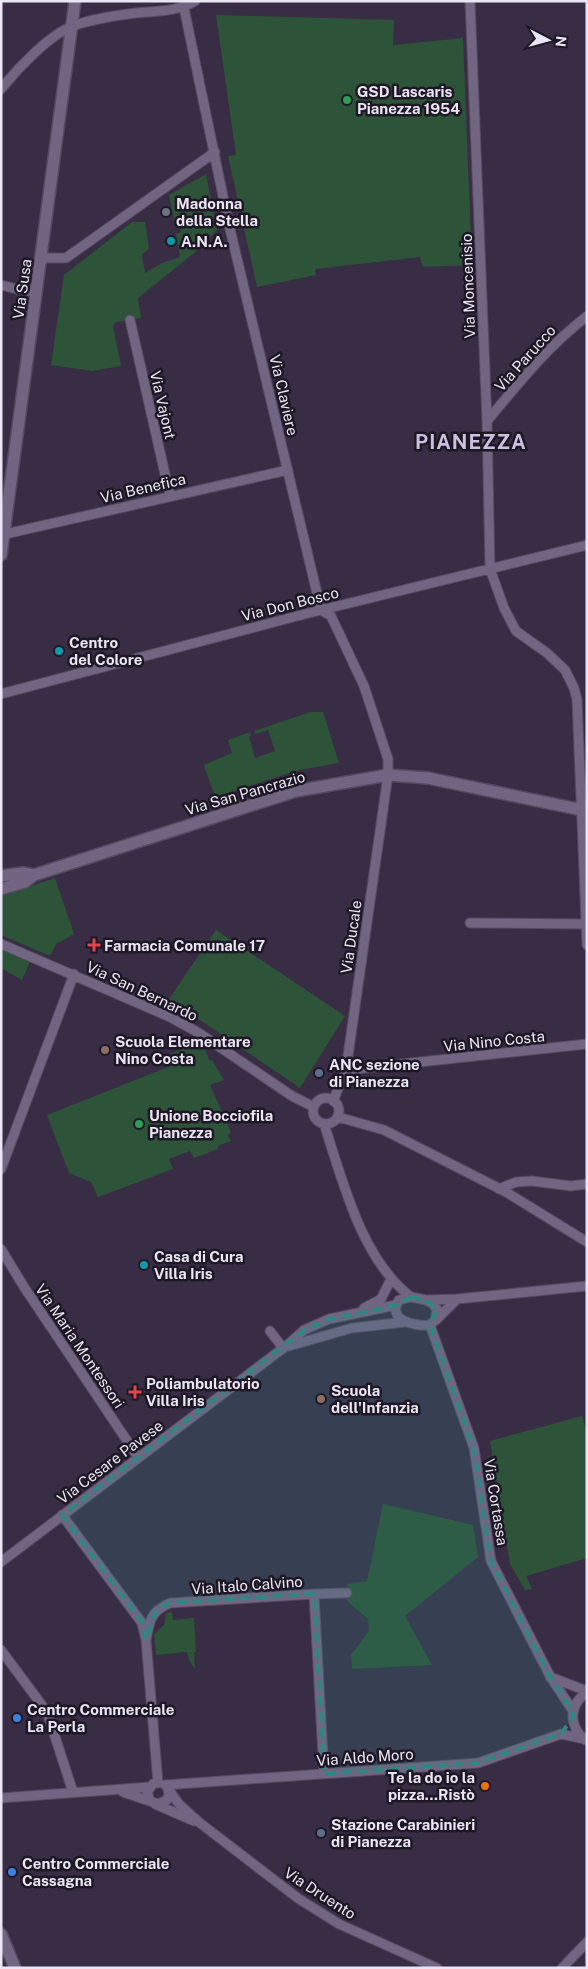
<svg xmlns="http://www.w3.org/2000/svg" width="588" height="1969" font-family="'Public Sans',sans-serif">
<rect width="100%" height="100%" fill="#392d46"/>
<path fill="#2d5339" d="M 216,15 L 394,20 L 393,45 L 463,38 L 472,265 L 423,267 L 420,257 L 315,269 L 316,275 L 257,287 L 228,156 L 236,155 Z
M 206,174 L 217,230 L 194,253 L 138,298 L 141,318 L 116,322 L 113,326 L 121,366 L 92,371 L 51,365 L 64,275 L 132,222 L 145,222 L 149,249 L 142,254 L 145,273 L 162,263 L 180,257 L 176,234 L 181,232 L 178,220 L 174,220 L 169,195 Z
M 310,712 L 323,712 L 339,763 L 299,770 L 215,797 L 204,765 L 232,753 L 228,740 L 250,732 L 251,736 L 249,737 L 255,758 L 275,751 L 268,730 L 256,734 L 254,731 Z
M 55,878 L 74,934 L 56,944 L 50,956 L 1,935 L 1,896 Z
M 216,930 L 345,1016 L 300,1088 L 169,999 Z
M 1,949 L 32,957 L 22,980 L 1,968 Z
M 198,1043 L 200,1047 L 203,1046 L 210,1061 L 212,1060 L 224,1080 L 210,1085 L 231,1132 L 228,1135 L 231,1141 L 218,1146 L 218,1149 L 194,1158 L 190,1151 L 169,1159 L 173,1169 L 98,1197 L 91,1182 L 69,1173 L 47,1115 L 173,1065 L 170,1054 Z
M 582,1416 L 587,1433 L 587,1558 L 526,1576 L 532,1589 L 525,1590 L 510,1564 L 490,1441 Z
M 383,1504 L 473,1525 L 478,1557 L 405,1616 L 432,1665 L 352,1669 L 351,1655 L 369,1631 L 368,1619 L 347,1601 L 347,1584 L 367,1581 Z
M 172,1612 L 173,1620 L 194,1618 L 196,1652 L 194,1652 L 195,1669 L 189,1660 L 187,1652 L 156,1655 L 154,1634 L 164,1625 L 166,1613 Z"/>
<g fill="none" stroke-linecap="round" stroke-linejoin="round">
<defs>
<path id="street" d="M 470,1 L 487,421 L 490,569 L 504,608 L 516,631 L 547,653 L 565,670 L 574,688 L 577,699 L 587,945
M 184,8 L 229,225 L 321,610 L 331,616 L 364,686 L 388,759 L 388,775 L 346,1070 L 333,1101
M 1,89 C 17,69 49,35 73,26 C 88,20 119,15 136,13 C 156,11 177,12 195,1
M 41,258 L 66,258 L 215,152
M 1,285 L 21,290 L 36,292
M 130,320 L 170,496
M 487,421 C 519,383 547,347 587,316
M 1,535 L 288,470
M 1,694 L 305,614 L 587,545
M 470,923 L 587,924
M 1,944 L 170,1017 L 199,1033 L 292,1096 L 314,1107
M 346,1070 L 587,1044
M313 1111a13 13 0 1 1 26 0a13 13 0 1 1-26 0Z
M 338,1117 L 384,1130 L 506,1192 L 587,1242
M 324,1124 C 343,1181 361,1259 411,1297
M 1,1169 L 74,974
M 499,1189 L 516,1182 L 532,1181 L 571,1186 L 587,1184
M 1,1249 L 24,1287 L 138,1457
M 426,1300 L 432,1303 L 437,1309 L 435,1320 L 430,1325 C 415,1327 386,1320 399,1300 L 411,1297 L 426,1300 L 457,1299 L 587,1286
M 364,1308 L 381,1299 L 389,1283
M 436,1320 L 457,1299
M 430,1325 L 474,1448 L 491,1561 L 550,1676 L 573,1711
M 270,1331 L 283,1348
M 289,1346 L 352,1328 L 405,1322
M 62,1515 L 142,1623 L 146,1640 L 158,1783
M 1,1562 L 286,1346 L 304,1330 L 329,1319 L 396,1305
M 314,1594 L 347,1593
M 146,1640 C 150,1620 150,1612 170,1603 L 314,1594 L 324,1774
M 1,1650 L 47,1712 L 73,1792
M 550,1677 L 587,1691
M 585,1740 C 568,1725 569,1705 587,1692
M 165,1785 L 478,1763 L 561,1734 L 584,1739
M 169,1790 L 179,1804 L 200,1823 L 299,1899 L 339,1924 L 437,1968
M 123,1792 L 158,1804 L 167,1800 L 169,1794 L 168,1789
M 1,1798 L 150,1787
M 150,1801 L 147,1792 L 153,1784
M 155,1804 L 194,1821
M 562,1968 L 587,1942"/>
<path id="secondary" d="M 1,555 L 75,1
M 1,876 L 23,873 L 34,875
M 1,889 L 25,882 L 34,875 L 296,791 L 388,775 L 428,778 L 587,811
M 1,1934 L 15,1968"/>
</defs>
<use href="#street" stroke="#554a61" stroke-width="11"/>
<use href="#secondary" stroke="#554a61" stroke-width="14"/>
<use href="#street" stroke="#726582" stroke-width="9"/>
<use href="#secondary" stroke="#726582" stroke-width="11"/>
</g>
<path fill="#308782" fill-opacity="0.2" stroke="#308782" stroke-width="4" stroke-dasharray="10 6" stroke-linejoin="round" d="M 411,1297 L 426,1300 L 437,1309 L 430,1325 L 474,1448 L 491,1561 L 550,1676 L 573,1711 L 573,1717 L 561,1734 L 478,1763 L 324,1774 L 314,1594 L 170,1603 L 157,1609 L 146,1640 L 142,1623 L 62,1515 L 304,1330 L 329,1319 L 396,1305 Z"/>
<g fill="#2e9e5b" stroke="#1d1824" stroke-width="2">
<circle cx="347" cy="100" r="5"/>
<circle cx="139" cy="1124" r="5"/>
</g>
<circle fill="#6b7280" stroke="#1d1824" stroke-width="2" cx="166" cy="212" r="5"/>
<g fill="#0f9aa8" stroke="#1d1824" stroke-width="2">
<circle cx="171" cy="241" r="5"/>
<circle cx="59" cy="651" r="5"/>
<circle cx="144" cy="1265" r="5"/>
</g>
<g fill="#e0444e" stroke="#1d1824" stroke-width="2">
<path d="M91.5 937.5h5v5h5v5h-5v5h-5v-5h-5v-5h5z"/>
<path d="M132.5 1384.5h5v5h5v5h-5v5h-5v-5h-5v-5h5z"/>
</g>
<g fill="#8d6e63" stroke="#1d1824" stroke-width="2">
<circle cx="105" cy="1050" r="5"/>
<circle cx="321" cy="1399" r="5"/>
</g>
<g fill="#5c6f8a" stroke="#1d1824" stroke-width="2">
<circle cx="319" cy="1073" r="5"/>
<circle cx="321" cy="1833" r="5"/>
</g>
<g fill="#3f7fe0" stroke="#1d1824" stroke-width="2">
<circle cx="17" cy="1718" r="5"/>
<circle cx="12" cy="1872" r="5"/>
</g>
<circle fill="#e8710a" stroke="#1d1824" stroke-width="2" cx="485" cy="1786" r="5"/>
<g text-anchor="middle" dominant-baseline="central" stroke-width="5" stroke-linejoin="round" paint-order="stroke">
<g font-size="15" font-weight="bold" fill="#ece5f6" stroke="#1d1824" text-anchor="start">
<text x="357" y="91">GSD Lascaris<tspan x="357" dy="17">Pianezza 1954</tspan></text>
<text x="176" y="203">Madonna<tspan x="176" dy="17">della Stella</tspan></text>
<text x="181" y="241">A.N.A.</text>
<text x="69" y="642">Centro<tspan x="69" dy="17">del Colore</tspan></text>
<text x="104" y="945">Farmacia Comunale 17</text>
<text x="115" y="1041">Scuola Elementare<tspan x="115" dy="17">Nino Costa</tspan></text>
<text x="329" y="1064">ANC sezione<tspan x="329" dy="17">di Pianezza</tspan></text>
<text x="149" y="1115">Unione Bocciofila<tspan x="149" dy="17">Pianezza</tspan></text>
<text x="154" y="1256">Casa di Cura<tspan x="154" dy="17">Villa Iris</tspan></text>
<text x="146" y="1383">Poliambulatorio<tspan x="146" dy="17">Villa Iris</tspan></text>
<text x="331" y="1390">Scuola<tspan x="331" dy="17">dell'Infanzia</tspan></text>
<text x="27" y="1709">Centro Commerciale<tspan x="27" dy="17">La Perla</tspan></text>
<text x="475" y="1777" text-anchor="end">Te la do io la<tspan x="475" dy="17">pizza...Ristò</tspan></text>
<text x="331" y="1824">Stazione Carabinieri<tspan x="331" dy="17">di Pianezza</tspan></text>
<text x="22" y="1863">Centro Commerciale<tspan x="22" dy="17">Cassagna</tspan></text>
</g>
<g font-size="15" fill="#ece5f6" stroke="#1d1824">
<text transform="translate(468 286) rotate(-92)">Via Moncenisio</text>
<text transform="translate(22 289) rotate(-82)">Via Susa</text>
<text transform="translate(525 358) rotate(-48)">Via Parucco</text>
<text transform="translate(284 395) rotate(77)">Via Claviere</text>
<text transform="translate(163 405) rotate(77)">Via Vajont</text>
<text transform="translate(143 488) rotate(-13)">Via Benefica</text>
<text transform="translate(290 604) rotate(-14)">Via Don Bosco</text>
<text transform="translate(245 793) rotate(-16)">Via San Pancrazio</text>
<text transform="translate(351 937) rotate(-82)">Via Ducale</text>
<text transform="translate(142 991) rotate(25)">Via San Bernardo</text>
<text transform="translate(494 1041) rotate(-6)">Via Nino Costa</text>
<text transform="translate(80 1346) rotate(56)">Via Maria Montessori</text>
<text transform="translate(110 1462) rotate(-37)">Via Cesare Pavese</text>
<text transform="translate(496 1502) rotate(81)">Via Cortassa</text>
<text transform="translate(247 1585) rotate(-4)">Via Italo Calvino</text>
<text transform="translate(365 1757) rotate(-4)">Via Aldo Moro</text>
<text transform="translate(320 1893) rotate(33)">Via Druento</text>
</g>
<g font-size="20" font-weight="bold" letter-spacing="1" fill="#cdbfdf" stroke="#1d1824">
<text x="471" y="442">PIANEZZA</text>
</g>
</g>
<rect width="588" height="1969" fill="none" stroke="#ece5f6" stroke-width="5"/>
<g transform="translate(548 40) rotate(96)" stroke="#1d1824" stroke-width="4" paint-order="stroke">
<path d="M0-4L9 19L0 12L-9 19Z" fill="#ece5f6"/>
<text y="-8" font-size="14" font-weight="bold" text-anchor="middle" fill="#ece5f6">N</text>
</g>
</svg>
